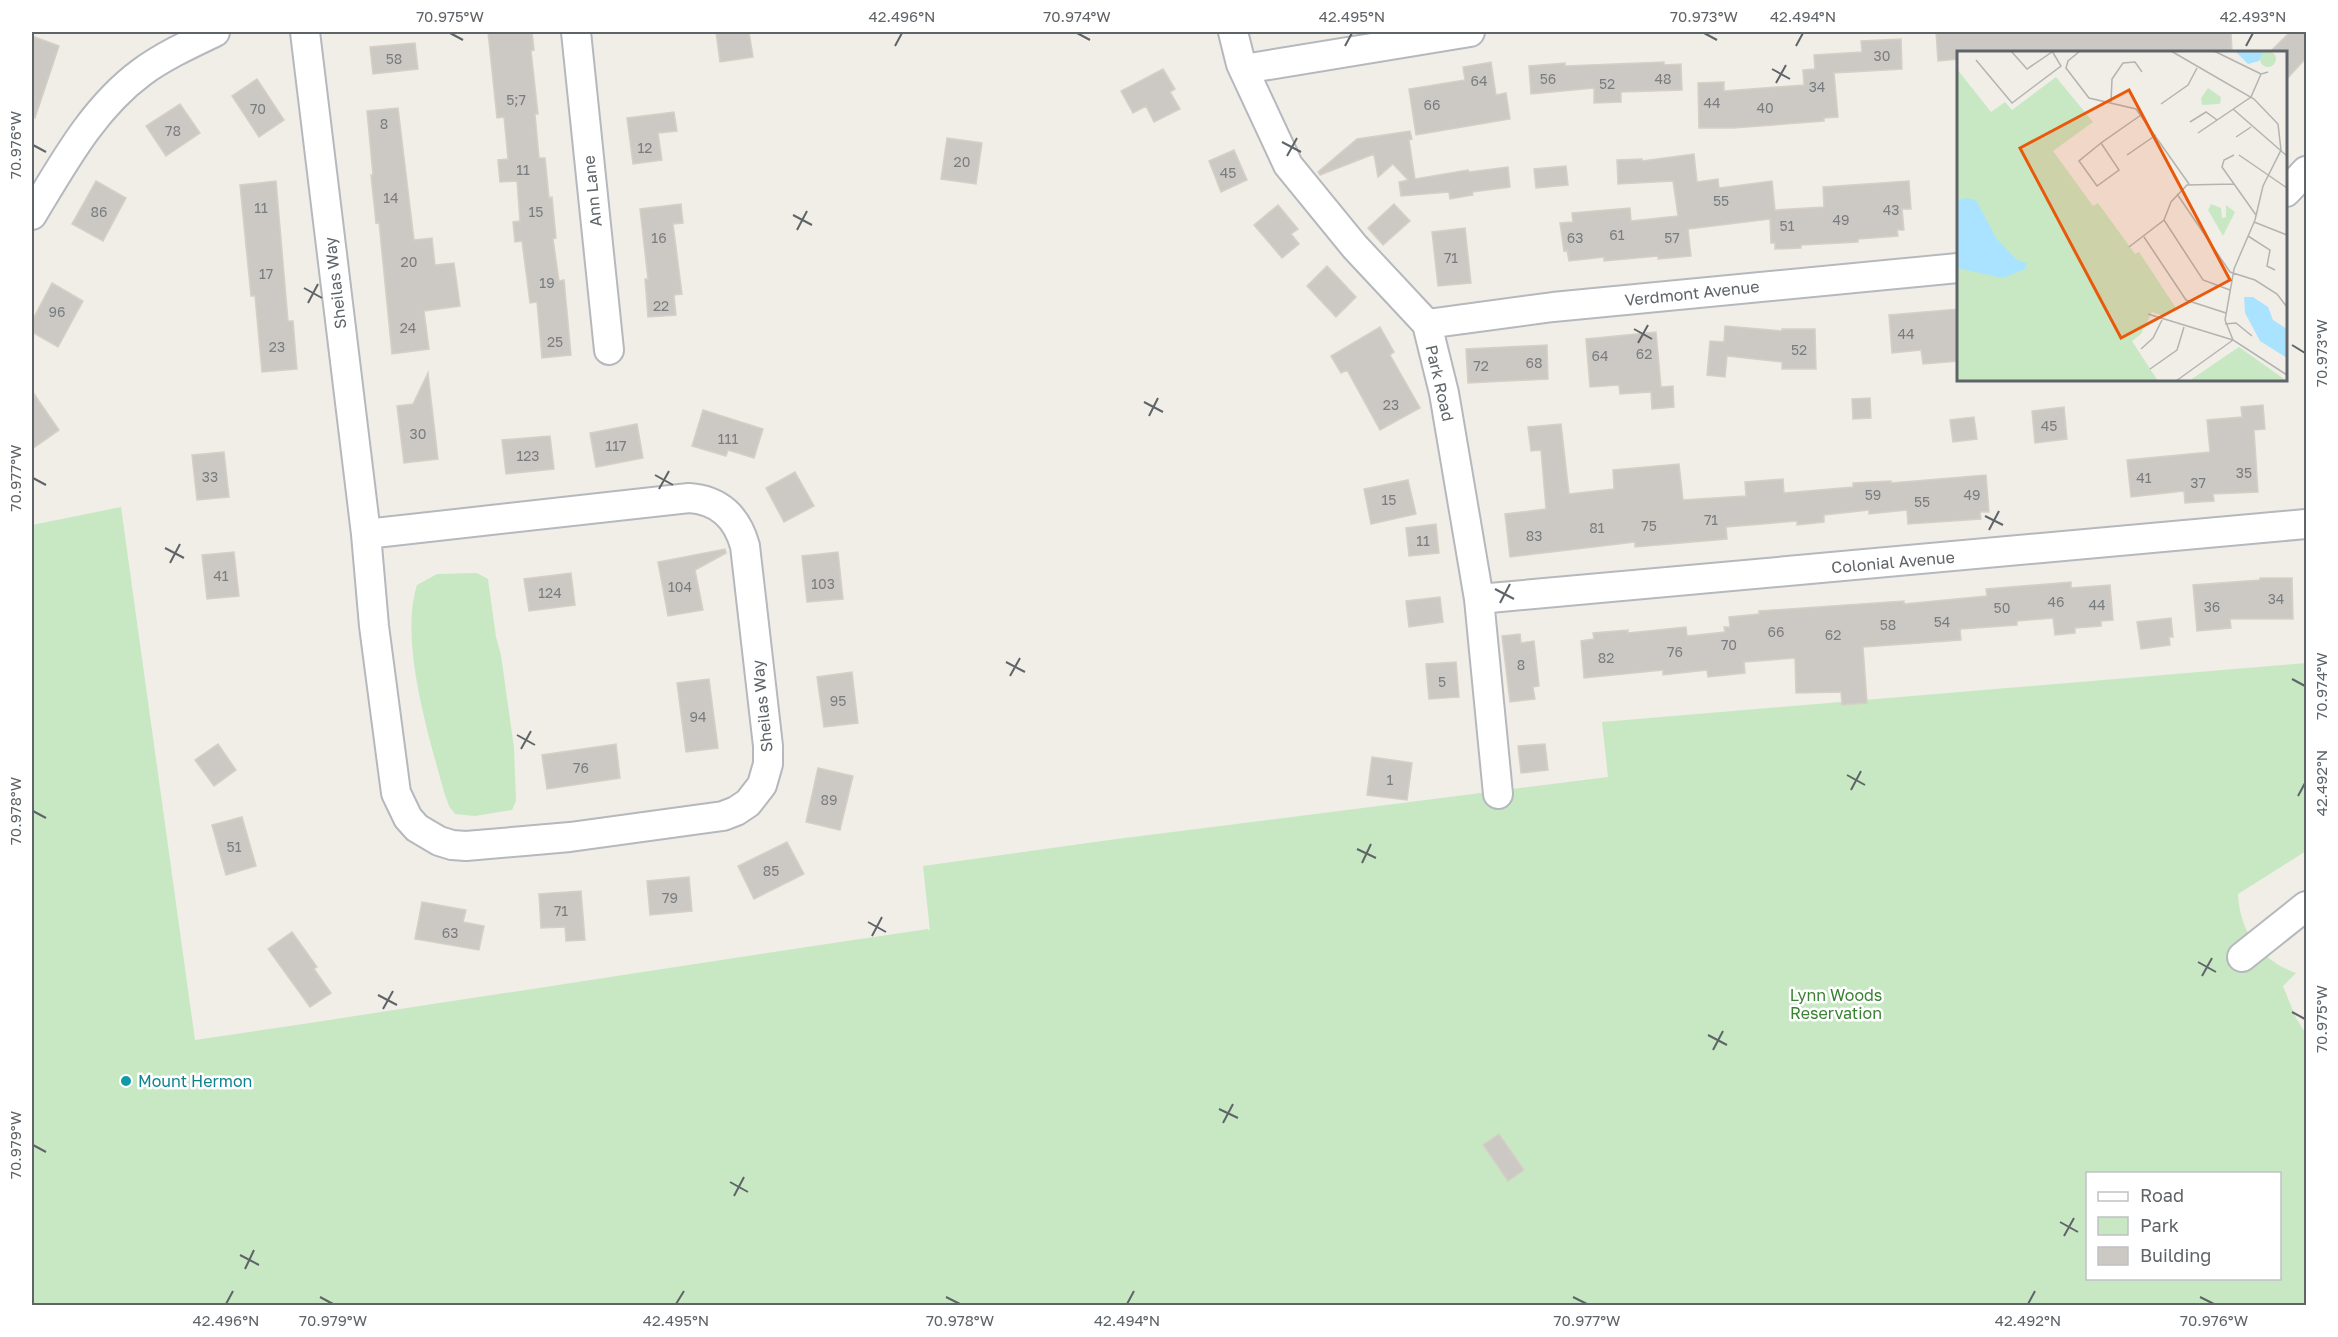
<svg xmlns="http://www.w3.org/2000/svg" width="2338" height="1337" font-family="'Golos Text',sans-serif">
<rect width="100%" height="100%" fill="#f1eee8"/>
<path fill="#c8e8c4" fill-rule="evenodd" d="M 121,507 L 195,1040 C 439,1004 683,965 928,929 L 930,931 L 923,866 L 1109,840 L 1608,777 L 1602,722 L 2306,663 L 2306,851 L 2238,894 C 2240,932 2260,960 2296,973 L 2283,986 L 2296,1018 L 2306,1034 L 2306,1305 L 32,1306 L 32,525 ZM 2088,1174 L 2280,1174 L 2280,1278 L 2088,1278 Z
M 477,573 L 488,579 L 496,637 L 501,655 L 514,748 L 516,801 L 512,810 L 475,816 L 455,814 L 449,806 L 444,792 C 429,736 399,642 417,585 L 437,574 Z"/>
<path fill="#ccc9c5" stroke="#d6cfc5" stroke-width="1.5" d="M 488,32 L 532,32 L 534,50 L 531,51 L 538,114 L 535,114 L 539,158 L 545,158 L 549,198 L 552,197 L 556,238 L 553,239 L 559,281 L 564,280 L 571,355 L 542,358 L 537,302 L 530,303 L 522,241 L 515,242 L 513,222 L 520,221 L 517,181 L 500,182 L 498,160 L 508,159 L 504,117 L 497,118 Z
M 716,32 L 749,32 L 753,57 L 720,62 Z
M 1936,32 L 2231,32 L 2232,52 L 1959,52 L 1959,59 L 1938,61 Z
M 2290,32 L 2307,32 L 2307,57 L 2286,80 L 2286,52 L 2270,52 Z
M 32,36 L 59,46 L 35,118 L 32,117 Z
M 1901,39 L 1902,69 L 1834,73 L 1838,117 L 1824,118 L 1824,121 L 1733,128 L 1699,128 L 1698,83 L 1724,82 L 1724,91 L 1804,85 L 1803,70 L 1815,69 L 1814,55 L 1862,52 L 1861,41 Z
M 415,43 L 418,69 L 373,74 L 370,47 Z
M 1491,62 L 1496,95 L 1506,93 L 1510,119 L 1416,135 L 1409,89 L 1465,80 L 1463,67 Z
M 1664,62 L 1664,65 L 1681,64 L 1682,90 L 1621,92 L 1621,102 L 1594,103 L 1594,88 L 1531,94 L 1529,66 L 1565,63 L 1565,66 Z
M 1163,69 L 1175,89 L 1170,92 L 1180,109 L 1154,122 L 1146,106 L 1133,113 L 1121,91 Z
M 257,79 L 284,120 L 259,137 L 232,96 Z
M 180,104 L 200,133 L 166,156 L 146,126 Z
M 398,108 L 414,240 L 432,238 L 435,265 L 454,263 L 460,306 L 424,311 L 429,349 L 392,354 L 379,222 L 376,223 L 371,175 L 373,175 L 367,111 Z
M 674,112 L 677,131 L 658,133 L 662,160 L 633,164 L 627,118 Z
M 1410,131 L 1412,139 L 1409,140 L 1415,179 L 1468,170 L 1469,172 L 1508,167 L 1510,187 L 1472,192 L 1473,195 L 1450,199 L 1449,192 L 1401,196 L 1399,182 L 1408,180 L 1393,164 L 1378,177 L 1374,154 L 1320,175 L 1318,172 L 1357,139 Z
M 947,138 L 982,143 L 976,184 L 941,179 Z
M 1234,150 L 1247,180 L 1221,192 L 1209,161 Z
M 1694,154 L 1697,182 L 1718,179 L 1719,188 L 1772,181 L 1775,210 L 1824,207 L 1823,187 L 1909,181 L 1911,209 L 1902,209 L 1904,230 L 1897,230 L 1898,236 L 1858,239 L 1858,242 L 1801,245 L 1801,248 L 1775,249 L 1775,243 L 1771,243 L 1770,219 L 1688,229 L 1691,256 L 1658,259 L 1658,256 L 1604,261 L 1604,257 L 1569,261 L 1567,250 L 1564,251 L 1560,223 L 1573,222 L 1572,213 L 1630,208 L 1631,221 L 1678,216 L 1673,181 L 1618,184 L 1617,160 L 1642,159 L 1642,161 Z
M 1566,166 L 1568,185 L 1536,188 L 1534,169 Z
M 96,181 L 126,198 L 103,241 L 72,224 Z
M 276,181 L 288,321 L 293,321 L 297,369 L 262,372 L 255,296 L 251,296 L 240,185 Z
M 681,204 L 683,223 L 673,224 L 682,294 L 674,295 L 676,315 L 648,317 L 645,279 L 648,279 L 640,209 Z
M 1394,204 L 1410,221 L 1383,245 L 1368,228 Z
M 1278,205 L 1298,229 L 1291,234 L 1299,244 L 1282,258 L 1254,225 Z
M 1465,228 L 1471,283 L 1438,286 L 1432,232 Z
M 1327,266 L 1356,297 L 1336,317 L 1307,286 Z
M 52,283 L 83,301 L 58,347 L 32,332 L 32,321 Z
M 1959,309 L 1959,361 L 1923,364 L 1921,350 L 1892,353 L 1889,315 Z
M 1725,326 L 1782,331 L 1782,329 L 1815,329 L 1816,369 L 1782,369 L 1782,362 L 1727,356 L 1725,377 L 1707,375 L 1710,341 L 1724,342 Z
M 1380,327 L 1394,352 L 1390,355 L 1420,408 L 1380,430 L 1347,370 L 1341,373 L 1331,356 Z
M 1656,332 L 1661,387 L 1673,386 L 1674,407 L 1652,409 L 1651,392 L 1620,394 L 1619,385 L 1590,387 L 1586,339 Z
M 1547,345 L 1548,379 L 1468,383 L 1466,349 Z
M 428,373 L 438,459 L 404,463 L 397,406 L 413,404 Z
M 32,391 L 59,430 L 32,449 Z
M 1870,398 L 1871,418 L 1853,419 L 1852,399 Z
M 2263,405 L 2265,429 L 2254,430 L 2258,492 L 2213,494 L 2214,501 L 2185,503 L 2184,491 L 2131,497 L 2127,460 L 2210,452 L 2207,420 L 2242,417 L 2241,407 Z
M 2064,407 L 2067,439 L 2035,443 L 2032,411 Z
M 703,410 L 763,429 L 754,458 L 728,450 L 726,456 L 692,446 Z
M 1974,417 L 1977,439 L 1953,442 L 1950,420 Z
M 637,424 L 643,458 L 596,467 L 590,433 Z
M 1561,424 L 1569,494 L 1614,489 L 1613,470 L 1679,464 L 1683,500 L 1746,496 L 1745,482 L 1783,479 L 1784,493 L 1853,487 L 1853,483 L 1891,481 L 1891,483 L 1986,475 L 1989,512 L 1980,512 L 1981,519 L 1908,524 L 1907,510 L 1869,514 L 1869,510 L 1824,515 L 1824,522 L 1797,525 L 1797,521 L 1726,527 L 1727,539 L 1635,547 L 1635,542 L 1510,557 L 1505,514 L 1546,509 L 1541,450 L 1531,451 L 1528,427 Z
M 550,436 L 554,469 L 506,474 L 502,440 Z
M 224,452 L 229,497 L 197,500 L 192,455 Z
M 795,472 L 814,506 L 784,522 L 766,488 Z
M 1408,480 L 1416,514 L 1371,524 L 1364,489 Z
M 1436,524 L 1439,553 L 1409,556 L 1406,528 Z
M 725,549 L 726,553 L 695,570 L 703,610 L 668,616 L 658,562 Z
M 234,552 L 239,596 L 207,599 L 202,555 Z
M 838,552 L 843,599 L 807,602 L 802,556 Z
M 571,573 L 575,605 L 529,611 L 524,579 Z
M 2260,578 L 2292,578 L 2293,619 L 2230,619 L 2231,628 L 2197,631 L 2193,585 L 2260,580 Z
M 2071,582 L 2071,588 L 2110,585 L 2113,620 L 2101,621 L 2101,626 L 2075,628 L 2075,633 L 2055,635 L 2053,618 L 2017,621 L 2017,625 L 1960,629 L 1961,640 L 1863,647 L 1867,703 L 1842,705 L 1841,692 L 1796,693 L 1795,658 L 1744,662 L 1745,673 L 1708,677 L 1707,670 L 1663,675 L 1663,670 L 1584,678 L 1581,641 L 1594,639 L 1593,633 L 1628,630 L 1628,633 L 1686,627 L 1687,636 L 1725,632 L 1724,627 L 1730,627 L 1729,617 L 1759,614 L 1759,611 L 1904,601 L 1904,604 L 1987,596 L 1986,589 Z
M 1440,597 L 1443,622 L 1409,627 L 1406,601 Z
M 2171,618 L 2173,637 L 2169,637 L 2170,645 L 2141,649 L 2137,622 Z
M 1520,634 L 1521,643 L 1534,641 L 1539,686 L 1533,687 L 1535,699 L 1510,702 L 1502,636 Z
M 1456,662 L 1459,697 L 1429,699 L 1426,664 Z
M 852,672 L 858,723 L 824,727 L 817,677 Z
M 709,679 L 718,748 L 686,752 L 677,683 Z
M 218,744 L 236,770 L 214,786 L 195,760 Z
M 616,744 L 620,778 L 547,789 L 542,755 Z
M 1545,744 L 1548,770 L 1521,773 L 1518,746 Z
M 1372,757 L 1412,763 L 1407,800 L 1367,795 Z
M 818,768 L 853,776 L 840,830 L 806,822 Z
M 242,817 L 256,866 L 226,875 L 212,825 Z
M 787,842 L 804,874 L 754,899 L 738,866 Z
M 689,877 L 692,911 L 650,915 L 647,881 Z
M 581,891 L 585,940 L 566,941 L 565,927 L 541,928 L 539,894 Z
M 422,902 L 466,910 L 463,922 L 484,926 L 479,950 L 415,939 Z
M 292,932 L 317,967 L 314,969 L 331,993 L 310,1007 L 268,949 Z
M 1499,1134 L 1524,1170 L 1508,1181 L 1483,1145 Z"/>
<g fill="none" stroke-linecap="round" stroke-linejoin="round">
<defs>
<path id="minor" d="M 305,32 L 366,534 L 374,626 L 396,793 L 408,818 L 417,828 L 439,841 L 452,845 L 466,846 L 570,837 L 723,816 L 736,811 L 748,803 L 762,785 L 768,764 L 768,746 L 745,546 C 737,517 719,500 689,498 L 366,534
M 576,32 L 609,350
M 1233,32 L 1241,64 L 1288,165 L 1355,247 L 1427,324 L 1444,393 L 1479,599 L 1498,794
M 1244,69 L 1470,32
M 2286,192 L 2306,171
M 32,215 C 63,164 93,108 142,72 C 164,56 190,44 215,32
M 1427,324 L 1553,307 L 1958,268
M 1479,599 L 2306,524
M 2242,957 L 2306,906"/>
</defs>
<use href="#minor" stroke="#b5b8bc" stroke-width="32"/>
<use href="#minor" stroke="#fff" stroke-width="28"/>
</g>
<path fill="none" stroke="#5f6468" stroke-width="2" d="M 450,33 L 463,40M 1077,33 L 1090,40M 1704,33 L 1717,40M 895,46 L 902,33M 1345,46 L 1352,33M 1796,46 L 1803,33M 2246,46 L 2253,33M 1772,69 L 1790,79M 1776,83 L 1786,65M 1282,142 L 1301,152M 33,145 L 46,152M 1287,156 L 1297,138M 793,215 L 812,225M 797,230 L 807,211M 304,288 L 322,298M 308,303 L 318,284M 1634,329 L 1652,339M 1638,343 L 1648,325M 2292,345 L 2305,353M 1144,402 L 1163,412M 1149,416 L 1158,398M 655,475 L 673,485M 33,478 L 46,485M 659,489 L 669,471M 1985,516 L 2003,525M 1989,530 L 1999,511M 165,548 L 184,558M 170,563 L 180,544M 1495,589 L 1514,599M 1500,603 L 1510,584M 1006,662 L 1025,672M 1010,676 L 1020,658M 2292,679 L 2305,686M 517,735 L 535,745M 521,749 L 531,731M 1847,775 L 1865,785M 1851,790 L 1861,771M 2298,796 L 2305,783M 33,811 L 46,818M 1357,849 L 1376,858M 1362,863 L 1371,844M 868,922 L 886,932M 872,936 L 882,917M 2198,962 L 2216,972M 2202,976 L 2212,958M 378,995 L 397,1005M 383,1009 L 393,991M 2292,1012 L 2305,1019M 1708,1035 L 1727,1045M 1713,1050 L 1723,1031M 1219,1109 L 1238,1118M 1223,1123 L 1233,1104M 33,1145 L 46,1152M 730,1182 L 748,1192M 734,1196 L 744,1177M 2060,1222 L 2078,1232M 2064,1236 L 2074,1218M 240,1255 L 259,1265M 245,1269 L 254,1250M 320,1297 L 333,1304M 946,1297 L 960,1304M 1573,1297 L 1587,1304M 2200,1297 L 2214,1304M 226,1304 L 233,1291M 676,1304 L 684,1291M 1127,1304 L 1134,1291M 2028,1304 L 2035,1291"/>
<circle fill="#0f9aa8" stroke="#fff" stroke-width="2" cx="126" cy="1081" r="6"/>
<g text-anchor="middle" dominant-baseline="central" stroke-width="5" stroke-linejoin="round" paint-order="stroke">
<g font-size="14" fill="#7a7d7f">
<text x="1882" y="55">30</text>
<text x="394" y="58">58</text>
<text x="1548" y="78">56</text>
<text x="1663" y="78">48</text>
<text x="1479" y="80">64</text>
<text x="1607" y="83">52</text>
<text x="1817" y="86">34</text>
<text x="516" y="99">5;7</text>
<text x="1712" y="102">44</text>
<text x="1432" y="104">66</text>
<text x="1765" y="107">40</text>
<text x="258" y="108">70</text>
<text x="384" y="123">8</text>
<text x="173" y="130">78</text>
<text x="645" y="147">12</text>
<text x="962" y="161">20</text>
<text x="523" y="169">11</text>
<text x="1228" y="172">45</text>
<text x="391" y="197">14</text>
<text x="1721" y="200">55</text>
<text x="261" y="207">11</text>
<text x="1891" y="209">43</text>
<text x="99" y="211">86</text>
<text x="536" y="211">15</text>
<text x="1841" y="219">49</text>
<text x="1787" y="225">51</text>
<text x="1617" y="234">61</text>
<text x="659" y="237">16</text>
<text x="1575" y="237">63</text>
<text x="1672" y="237">57</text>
<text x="1451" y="257">71</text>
<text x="409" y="261">20</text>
<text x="266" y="273">17</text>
<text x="547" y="282">19</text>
<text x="661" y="305">22</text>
<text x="57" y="311">96</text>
<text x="408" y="327">24</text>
<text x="1906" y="333">44</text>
<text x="555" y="341">25</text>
<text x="277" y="346">23</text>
<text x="1799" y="349">52</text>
<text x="1644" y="353">62</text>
<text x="1600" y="355">64</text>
<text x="1534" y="362">68</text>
<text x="1481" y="365">72</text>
<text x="1391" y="404">23</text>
<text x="2049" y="425">45</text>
<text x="418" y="433">30</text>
<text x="728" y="438">111</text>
<text x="616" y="445">117</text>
<text x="528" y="455">123</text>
<text x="2244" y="472">35</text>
<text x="210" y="476">33</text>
<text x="2144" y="477">41</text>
<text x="2198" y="482">37</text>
<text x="1873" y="494">59</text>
<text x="1972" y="494">49</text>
<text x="1389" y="499">15</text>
<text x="1922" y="501">55</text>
<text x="1711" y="519">71</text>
<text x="1649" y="525">75</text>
<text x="1597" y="527">81</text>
<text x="1534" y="535">83</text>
<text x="1423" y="540">11</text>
<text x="221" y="575">41</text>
<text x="823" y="583">103</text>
<text x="680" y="586">104</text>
<text x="550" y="592">124</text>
<text x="2276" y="598">34</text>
<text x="2056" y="601">46</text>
<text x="2097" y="604">44</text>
<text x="2212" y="606">36</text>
<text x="2002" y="607">50</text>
<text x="1942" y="621">54</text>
<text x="1888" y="624">58</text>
<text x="1776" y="631">66</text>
<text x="1833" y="634">62</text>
<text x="1729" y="644">70</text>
<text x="1675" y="651">76</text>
<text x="1606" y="657">82</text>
<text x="1521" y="664">8</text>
<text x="1442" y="681">5</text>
<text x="838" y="700">95</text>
<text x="698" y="716">94</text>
<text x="581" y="767">76</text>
<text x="1390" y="779">1</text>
<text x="829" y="799">89</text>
<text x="234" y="846">51</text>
<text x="771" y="870">85</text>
<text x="670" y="897">79</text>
<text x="561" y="910">71</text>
<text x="450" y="932">63</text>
</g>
<g font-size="16" fill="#5f6468" stroke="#fff">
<text transform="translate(592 191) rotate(-96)">Ann Lane</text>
<text transform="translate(335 283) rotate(-97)">Sheilas Way</text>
<text transform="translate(1692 293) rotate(-6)">Verdmont Avenue</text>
<text transform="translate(1440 383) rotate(77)">Park Road</text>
<text transform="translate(1893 562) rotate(-5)">Colonial Avenue</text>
<text transform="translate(762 706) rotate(-96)">Sheilas Way</text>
</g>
<g font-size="16" fill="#398233" stroke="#fff">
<text x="1836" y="995">Lynn Woods<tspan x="1836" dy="18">Reservation</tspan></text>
</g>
<g font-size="16" fill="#0d838f" stroke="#fff" text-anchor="start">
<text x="138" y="1081">Mount Hermon</text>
</g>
</g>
<g transform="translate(1957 51)">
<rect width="330" height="330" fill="#f1eee8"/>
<path d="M303 8a8 8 0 1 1 16 0a8 8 0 1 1-16 0ZM 0,18 L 34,61 L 48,51 L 55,59 L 99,26 L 136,71 L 96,100 L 136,155 L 141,152 L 178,203 L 182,201 L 219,257 L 207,265 L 195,261 L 184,283 L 175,290 L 201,330 L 0,330 ZM 251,37 L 264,46 L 263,53 L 245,54 L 244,47 ZM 254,153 L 264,157 L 265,167 L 269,166 L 269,154 L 278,161 L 266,185 L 251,159 ZM 282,296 L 330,330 L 232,330 L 264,308 Z" fill="#c8e8c4"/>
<path d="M 278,0 L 306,0 L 306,2 L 302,10 L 291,13 ZM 9,147 L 19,149 L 39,187 L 60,209 L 70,212 L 68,218 L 46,227 L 0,217 L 0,149 ZM 287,246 L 296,246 L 311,256 L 316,269 L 330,278 L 330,307 L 303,290 L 288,262 Z" fill="#a9e3ff"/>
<path fill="none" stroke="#b3b3b1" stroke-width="1.5" d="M 54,0 L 70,18 L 95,1M 123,0 L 111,10 L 109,17 L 132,47 L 179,58 L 232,133M 214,0 L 297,48 L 321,73 L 324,99 L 306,135 L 298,169 L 277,218 L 268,269 L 276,289 L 330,324M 257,0 L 304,23M 19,9 L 55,52 L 104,15 L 95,0M 154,51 L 155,28 L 166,12 L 178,11 L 185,21M 204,53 L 231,34 L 240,17M 276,58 L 330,105M 233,71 L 249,61 L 260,69M 241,82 L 294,46 L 304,23 L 311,21M 279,86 L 294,76M 144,92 L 122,110 L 140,135 L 162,119 L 144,92 L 184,64M 170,104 L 199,84M 277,104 L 267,109 L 265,116 L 299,164M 282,104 L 330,137M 220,143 L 273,221 L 298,229 L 320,243 L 330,256M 207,169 L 246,229 L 273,239M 297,171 L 330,184M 291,185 L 313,199 L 310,215 L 318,219M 187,186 L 229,249 L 269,262M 172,196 L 207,169 L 214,151 L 230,134 L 277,133M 191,263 L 276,289M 268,273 L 279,272 L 295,285M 184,298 L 196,287 L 205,269M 193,318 L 220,299 L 227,276M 219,330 L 276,289"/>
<path fill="#e8590c" fill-opacity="0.15" stroke="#e8590c" stroke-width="3" d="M 172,39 L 273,229 L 164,287 L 63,97 Z"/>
<rect width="330" height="330" fill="none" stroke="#5f6468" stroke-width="3"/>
</g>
<rect width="2338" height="1337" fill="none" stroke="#ffffff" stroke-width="66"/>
<rect x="2086" y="1172" width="195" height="108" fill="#ffffff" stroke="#bfc1c3" stroke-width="1.5"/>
<rect x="2098" y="1192" width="30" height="9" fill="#ffffff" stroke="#bfc1c3" stroke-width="1.5"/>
<text x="2140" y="1202" font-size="18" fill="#5f6468">Road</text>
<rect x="2098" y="1217" width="30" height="18" fill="#c8e8c4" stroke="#bfc1c3" stroke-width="1.5"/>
<text x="2140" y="1232" font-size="18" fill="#5f6468">Park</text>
<rect x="2098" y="1247" width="30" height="18" fill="#ccc9c5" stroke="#bfc1c3" stroke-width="1.5"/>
<text x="2140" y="1262" font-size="18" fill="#5f6468">Building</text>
<rect x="33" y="33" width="2272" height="1271" fill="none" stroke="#5f6468" stroke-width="2"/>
<g font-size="15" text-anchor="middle" fill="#5f6468">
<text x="450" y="22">70.975°W</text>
<text x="902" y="22">42.496°N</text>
<text x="1077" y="22">70.974°W</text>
<text x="1352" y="22">42.495°N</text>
<text x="1704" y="22">70.973°W</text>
<text x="1803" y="22">42.494°N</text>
<text x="2253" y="22">42.493°N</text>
<text transform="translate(16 145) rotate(-90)" y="5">70.976°W</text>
<text transform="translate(2322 353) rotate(-90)" y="5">70.973°W</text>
<text transform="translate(16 478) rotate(-90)" y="5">70.977°W</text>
<text transform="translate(2322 686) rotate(-90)" y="5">70.974°W</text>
<text transform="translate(2322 783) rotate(-90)" y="5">42.492°N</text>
<text transform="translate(16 811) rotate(-90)" y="5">70.978°W</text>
<text transform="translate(2322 1019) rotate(-90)" y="5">70.975°W</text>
<text transform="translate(16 1145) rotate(-90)" y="5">70.979°W</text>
<text x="226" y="1326">42.496°N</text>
<text x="333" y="1326">70.979°W</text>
<text x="676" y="1326">42.495°N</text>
<text x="960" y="1326">70.978°W</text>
<text x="1127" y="1326">42.494°N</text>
<text x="1587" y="1326">70.977°W</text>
<text x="2028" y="1326">42.492°N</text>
<text x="2214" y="1326">70.976°W</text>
</g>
</svg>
